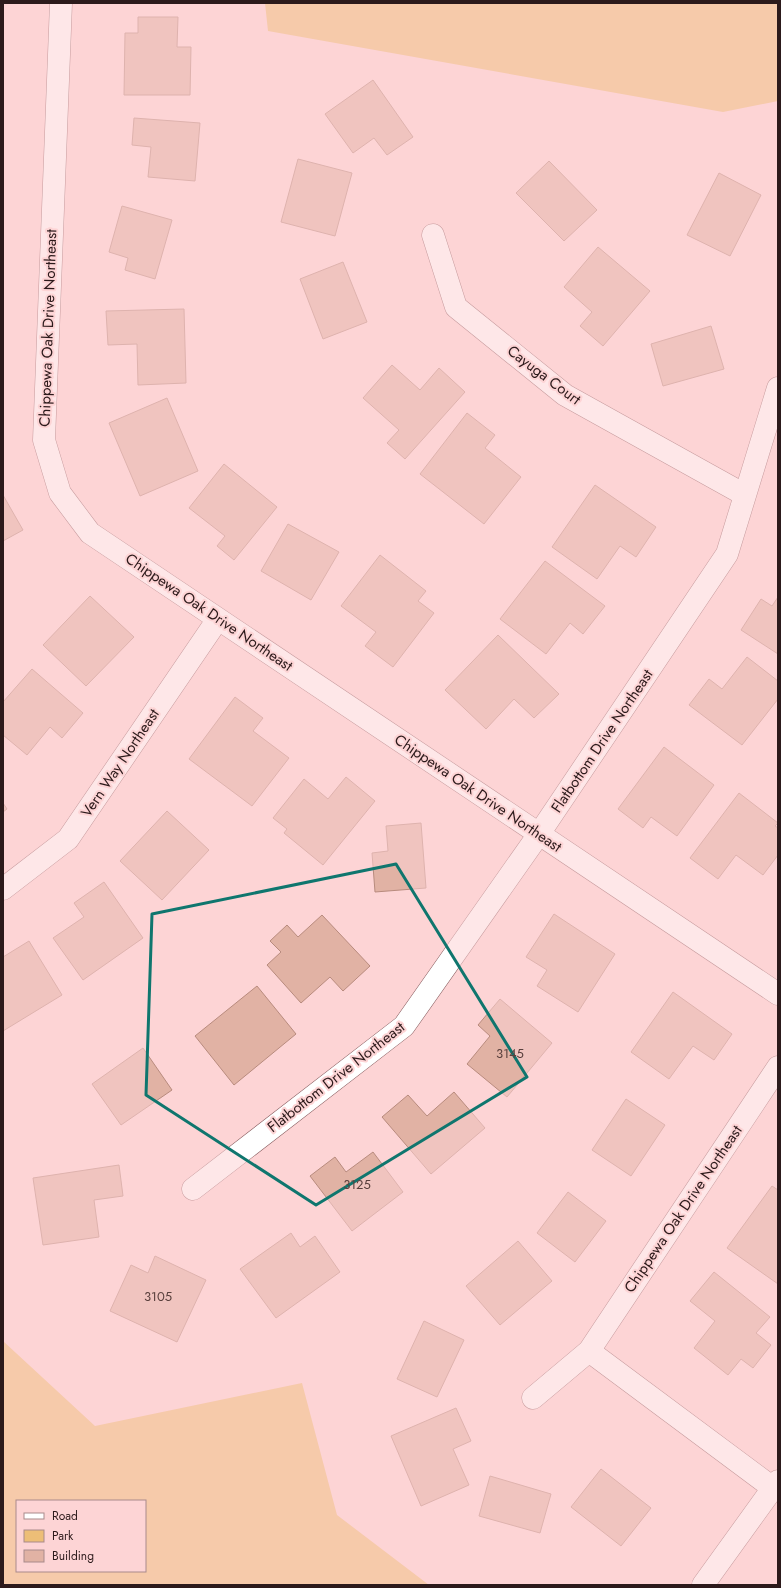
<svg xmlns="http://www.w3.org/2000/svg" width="781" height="1588" font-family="Jost,sans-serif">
<rect width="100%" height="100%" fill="#fdd4d5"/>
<path fill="#edbe77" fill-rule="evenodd" d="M 265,3 L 778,3 L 778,101 L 723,112 L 268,31 Z
M 3,1341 L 95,1426 L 302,1383 L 337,1515 L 429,1585 L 3,1585 ZM 17,1501 L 145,1501 L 145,1571 L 17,1571 Z"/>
<path fill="#e1b2a4" stroke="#b88b7e" d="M 138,17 L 178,17 L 177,47 L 191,47 L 190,95 L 124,95 L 125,33 L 138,33 Z
M 373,80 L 413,137 L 387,155 L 374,138 L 353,153 L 325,114 Z
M 134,118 L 200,123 L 195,181 L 148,177 L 151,147 L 132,145 Z
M 298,159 L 352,173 L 335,236 L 281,222 Z
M 549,161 L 597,210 L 564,241 L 516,193 Z
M 719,173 L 761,195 L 730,256 L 687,235 Z
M 122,206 L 172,220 L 155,279 L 125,270 L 128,258 L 109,252 Z
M 598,247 L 650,291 L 603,346 L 580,326 L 592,312 L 564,287 Z
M 343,262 L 367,322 L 323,339 L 300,279 Z
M 184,309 L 186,383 L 138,385 L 137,344 L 108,345 L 106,311 Z
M 711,326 L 724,369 L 663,386 L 651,344 Z
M 392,365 L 420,390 L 439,368 L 465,392 L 405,459 L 387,443 L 399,430 L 363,398 Z
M 167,398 L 198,471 L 140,496 L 109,423 Z
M 467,413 L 495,435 L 485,448 L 521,477 L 484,524 L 420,474 Z
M 224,464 L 277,507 L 234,560 L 217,546 L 225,536 L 189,508 Z
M 595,485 L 656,527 L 636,557 L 620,546 L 597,579 L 552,547 Z
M 3,495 L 23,530 L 3,541 Z
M 288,524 L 339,552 L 311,600 L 261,571 Z
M 380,555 L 426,591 L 418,601 L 434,613 L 393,667 L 365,646 L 376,632 L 341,606 Z
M 545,561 L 605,606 L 583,634 L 570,623 L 546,654 L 500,619 Z
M 90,596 L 134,637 L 86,686 L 43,645 Z
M 778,597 L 778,654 L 741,630 L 761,599 L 772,606 Z
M 498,635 L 559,694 L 534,718 L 514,699 L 486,729 L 445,690 Z
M 747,657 L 778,681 L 778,699 L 742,745 L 689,705 L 709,679 L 722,689 Z
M 32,669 L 83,713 L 62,738 L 50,727 L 27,755 L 3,735 L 3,702 Z
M 235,697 L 263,718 L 253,731 L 289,758 L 252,806 L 189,759 Z
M 664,747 L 714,785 L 677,836 L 651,817 L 643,828 L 618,809 Z
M 346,777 L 375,801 L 323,865 L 284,833 L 287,829 L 273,818 L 304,779 L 328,799 Z
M 739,793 L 778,823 L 775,826 L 778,828 L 778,855 L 763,875 L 736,855 L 718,879 L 690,858 Z
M 3,803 L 7,809 L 3,812 Z
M 167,811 L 209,850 L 162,900 L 120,861 Z
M 421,823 L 426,888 L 375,892 L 372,853 L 388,851 L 386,826 Z
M 104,882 L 143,938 L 83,980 L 53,938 L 84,917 L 74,903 Z
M 554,914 L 615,954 L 578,1012 L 537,986 L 547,970 L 526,957 Z
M 322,915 L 370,966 L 343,991 L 330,977 L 301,1003 L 267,965 L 281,952 L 270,941 L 287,925 L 298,937 Z
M 29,941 L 62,995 L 3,1031 L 3,957 Z
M 257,986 L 296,1034 L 234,1085 L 195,1036 Z
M 673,992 L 732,1034 L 714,1060 L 693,1046 L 669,1079 L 631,1052 Z
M 500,999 L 552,1043 L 507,1097 L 467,1064 L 490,1036 L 478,1025 Z
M 143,1048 L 172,1090 L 121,1125 L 92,1084 Z
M 454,1092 L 485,1128 L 431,1174 L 382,1117 L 408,1095 L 427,1116 Z
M 626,1099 L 665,1125 L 631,1176 L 592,1150 Z
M 373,1152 L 403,1192 L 352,1231 L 310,1176 L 335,1157 L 346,1172 Z
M 119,1165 L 123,1196 L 94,1200 L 99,1237 L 43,1245 L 33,1178 Z
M 772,1186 L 778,1190 L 778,1284 L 727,1248 Z
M 568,1192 L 606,1221 L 575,1262 L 537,1233 Z
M 291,1233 L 300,1247 L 315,1236 L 340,1272 L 276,1318 L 240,1269 Z
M 518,1241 L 552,1281 L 500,1325 L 466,1286 Z
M 155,1256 L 206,1280 L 177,1342 L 110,1311 L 131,1265 L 148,1273 Z
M 714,1272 L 770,1317 L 756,1333 L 771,1345 L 753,1368 L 741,1359 L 728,1375 L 694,1348 L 715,1321 L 690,1301 Z
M 424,1321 L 464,1340 L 437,1397 L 397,1379 Z
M 456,1408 L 471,1441 L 453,1449 L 469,1485 L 421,1506 L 391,1436 Z
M 601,1469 L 651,1508 L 621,1546 L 571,1507 Z
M 490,1476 L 551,1494 L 540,1533 L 479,1516 Z"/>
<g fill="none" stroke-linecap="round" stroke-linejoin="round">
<defs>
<path id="street" d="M 61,3 L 44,440 L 60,493 L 90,533 L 778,994
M 433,235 L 456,307 L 565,395 L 745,495
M 3,889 L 68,839 L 218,619
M 193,1189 L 404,1026 L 539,834 L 727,554 L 778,388
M 533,1398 L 589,1351
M 773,1488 L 589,1351 L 778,1067"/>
<path id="primary" d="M 703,1585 L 778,1481"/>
</defs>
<use href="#street" stroke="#85595b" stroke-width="23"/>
<use href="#primary" stroke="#85595b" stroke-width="23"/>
<use href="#street" stroke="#fff" stroke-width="22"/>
<use href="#primary" stroke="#fff" stroke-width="22"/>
</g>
<path d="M0 0H781V1588H0ZM 396,864 L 527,1077 L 316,1205 L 146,1095 L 152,914 Z" fill="#fdd4d5" fill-opacity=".55" fill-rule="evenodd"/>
<path fill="none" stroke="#0f766e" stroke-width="3" stroke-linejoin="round" d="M 396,864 L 527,1077 L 316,1205 L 146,1095 L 152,914 Z"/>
<g text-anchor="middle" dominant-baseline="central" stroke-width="4" stroke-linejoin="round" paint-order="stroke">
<g font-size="13" fill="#59403d">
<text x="510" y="1053">3145</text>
<text x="357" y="1184">3125</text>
<text x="158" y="1296">3105</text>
</g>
<g font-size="15" fill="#2c1a1b" stroke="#fdd4d5">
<text transform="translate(48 328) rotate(-88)">Chippewa Oak Drive Northeast</text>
<text transform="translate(544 375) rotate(37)">Cayuga Court</text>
<text transform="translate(209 612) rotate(34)">Chippewa Oak Drive Northeast</text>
<text transform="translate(602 741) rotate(-56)">Flatbottom Drive Northeast</text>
<text transform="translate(120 763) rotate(-56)">Vern Way Northeast</text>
<text transform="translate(478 793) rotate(34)">Chippewa Oak Drive Northeast</text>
<text transform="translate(336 1077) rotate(-38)">Flatbottom Drive Northeast</text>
<text transform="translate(683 1209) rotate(-56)">Chippewa Oak Drive Northeast</text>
</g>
</g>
<rect width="781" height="1588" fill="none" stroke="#2c1a1b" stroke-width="8"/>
<rect x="16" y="1500" width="130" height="72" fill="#fdd4d5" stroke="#a98a8b"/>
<rect x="24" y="1513" width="20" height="6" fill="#ffffff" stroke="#a98a8b"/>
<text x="52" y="1520" font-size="12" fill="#2c1a1b">Road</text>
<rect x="24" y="1530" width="20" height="12" fill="#edbe77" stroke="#a98a8b"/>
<text x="52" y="1540" font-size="12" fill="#2c1a1b">Park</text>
<rect x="24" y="1550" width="20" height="12" fill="#e1b2a4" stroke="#a98a8b"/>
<text x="52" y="1560" font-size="12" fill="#2c1a1b">Building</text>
</svg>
